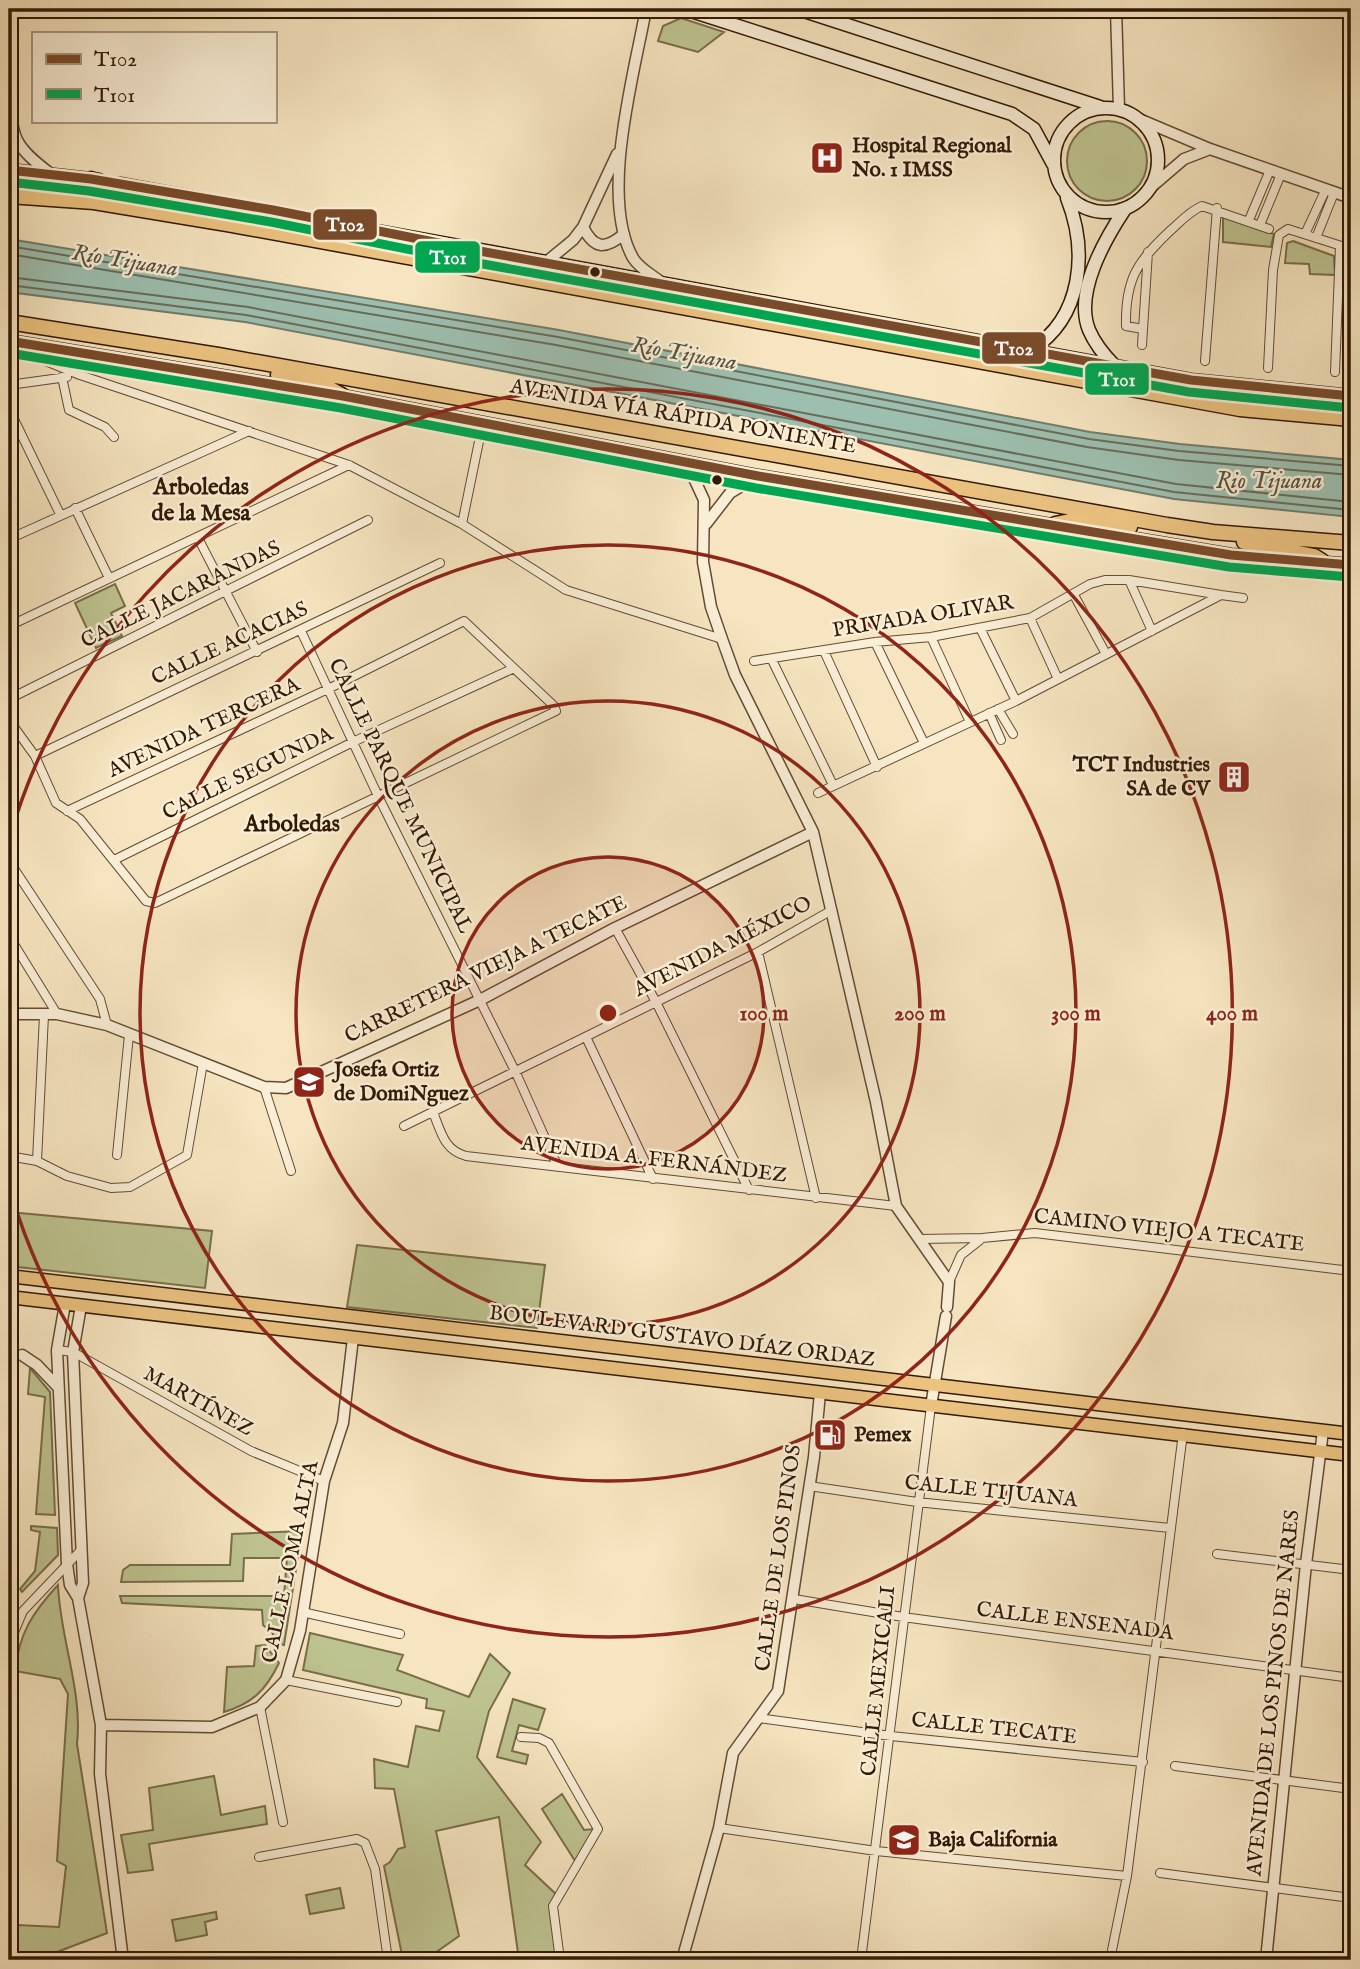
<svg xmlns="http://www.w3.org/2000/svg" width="1360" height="1969" font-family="'IM FELL English',serif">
<rect width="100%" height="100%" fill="#f6e5c0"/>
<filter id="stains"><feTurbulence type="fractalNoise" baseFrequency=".00286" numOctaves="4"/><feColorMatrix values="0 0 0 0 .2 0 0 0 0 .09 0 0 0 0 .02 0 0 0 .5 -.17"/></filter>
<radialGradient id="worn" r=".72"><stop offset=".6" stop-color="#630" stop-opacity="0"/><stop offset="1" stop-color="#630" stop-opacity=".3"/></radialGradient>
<path fill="#bec491" stroke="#786e4a" stroke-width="2" d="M 681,18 L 724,32 L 698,52 L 658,41 L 663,26 Z
M1067 161a40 40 0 1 1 80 0a40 40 0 1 1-80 0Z
M 1223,214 L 1274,234 L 1271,247 L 1223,242 Z
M 1293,241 L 1334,256 L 1335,275 L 1310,274 L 1309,264 L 1285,263 L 1287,243 Z
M 115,584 L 125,606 L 111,613 L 122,636 L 96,648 L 75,603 Z
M 9,1212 L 212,1231 L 205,1288 L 9,1266 Z
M 357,1245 L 545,1265 L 537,1328 L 347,1307 Z
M 30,1368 L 50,1392 L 55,1515 L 36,1514 L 45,1397 L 28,1394 Z
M 31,1526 L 57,1528 L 58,1555 L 22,1592 L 20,1589 L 35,1571 L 40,1532 L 31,1530 Z
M 302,1531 L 284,1645 L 276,1643 L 272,1632 L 263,1625 L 262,1610 L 122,1603 L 120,1596 L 284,1596 L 287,1558 L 244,1558 L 243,1581 L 121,1582 L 123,1570 L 130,1565 L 230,1565 L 232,1534 Z
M 58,1585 C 60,1639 83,1691 77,1744 L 107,1933 L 36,1960 L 9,1960 L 9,1940 L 13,1940 L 17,1925 L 59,1927 L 66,1866 L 57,1861 L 68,1694 L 60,1679 L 15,1671 C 19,1633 33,1612 58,1585 Z
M 310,1633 L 403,1655 L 397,1670 L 469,1697 L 490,1654 L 510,1673 L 489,1711 L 477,1757 L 541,1842 L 525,1865 L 558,1896 L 554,1905 L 561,1960 L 519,1960 L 499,1817 L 436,1831 L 459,1936 L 425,1960 L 403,1960 L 384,1866 L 390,1862 L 398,1849 L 405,1847 L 394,1789 L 375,1788 L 374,1759 L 408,1767 L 416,1726 L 439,1731 L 444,1711 L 426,1708 L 427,1699 L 303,1670 Z
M 265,1645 L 279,1663 C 266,1690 253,1703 224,1712 L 227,1667 L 254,1666 L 256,1646 Z
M 513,1699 L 545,1709 L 538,1730 L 519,1725 L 512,1751 L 528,1755 L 526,1764 L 497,1757 Z
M 214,1776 L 221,1815 L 265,1806 L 267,1824 L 149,1844 L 153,1870 L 128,1873 L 121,1835 L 153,1830 L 149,1788 Z
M 562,1794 L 584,1830 L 593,1829 L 593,1834 L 575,1861 L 542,1809 Z
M 340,1888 L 344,1908 L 310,1914 L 306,1895 Z
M 216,1912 L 217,1919 L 205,1922 L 207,1935 L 176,1941 L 172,1920 Z"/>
<path fill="#9dbfb0" stroke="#727c6b" stroke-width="2" d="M 9,239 L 559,330 L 1090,432 L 1180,444 L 1351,460 L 1351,517 L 1174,499 L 245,322 L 9,292 Z"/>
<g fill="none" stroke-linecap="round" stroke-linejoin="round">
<path stroke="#686c5a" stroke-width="2" d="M 9,246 L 558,337 L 1089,439 L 1179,451 L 1351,466
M 9,254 L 556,345 L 1087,447 L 1179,460 L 1351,475
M 9,277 L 248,307 L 1176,484 L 1351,502
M 9,285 L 246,315 L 1174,492 L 1351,510"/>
<defs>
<path id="minor" d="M 1249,220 L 1270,170
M 1260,225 L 1281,174
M 1305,234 L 1325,191
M 1316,238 L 1334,193
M 1143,329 L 1126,326 C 1125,278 1138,261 1171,230 C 1181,221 1190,211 1202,206 L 1269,229
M 1142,345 L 1148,252
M 9,346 L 80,375 L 349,465 L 462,524 L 566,590 L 722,639
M 1205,361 L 1217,208
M 1268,368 L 1273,270 L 1279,235 L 1288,229 L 1351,249
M 1335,372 L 1340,246
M 62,377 L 69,410 L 105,427 L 114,437
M 9,385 L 67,377
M 9,409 L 60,514
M 75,508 L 109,578
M 462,524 L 483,422
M 198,538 L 257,652
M 9,539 L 249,431
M 1129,580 L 1152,631
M 1074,595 L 1106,654
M 1030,618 L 1058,679
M 9,626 L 349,465
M 980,628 L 1016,701
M 301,631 L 379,798 L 516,1073 L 557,1165
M 931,637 L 970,722
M 875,642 L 924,743
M 824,651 L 877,767
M 772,660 L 833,785
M 754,661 L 875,642 L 931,637 L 1030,618 L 1090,584 L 1105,580 L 1129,580 L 1221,595
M 9,699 L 368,520
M 998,709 L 1013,734
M 989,713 L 1001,740
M 9,720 L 35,756 L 56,803 L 80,819 L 146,901 L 155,903 L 556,711 L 554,706 L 464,621 L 330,688 L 67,811
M 35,756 L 440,563
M 818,793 L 1016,701 L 1221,595 L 1243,598
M 114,860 L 355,741 L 512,669
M 9,861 L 100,999 L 107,1025
M 615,928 L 656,1002 L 749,1190
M 9,936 L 57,1014
M 758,952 L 816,1198
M 586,1037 L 653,1179
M 264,1087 L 291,1171
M 433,1112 C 441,1132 444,1150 466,1156 L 896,1206
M 404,1126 L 758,952 L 832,910
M 117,1155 L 129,1035
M 9,1156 L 37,1161 L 67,1176 L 111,1188 L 130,1187 L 187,1155 L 203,1063
M 37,1161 L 44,1015
M 919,1239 L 982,1238 L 1035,1233 L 1351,1271
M 949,1282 L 961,1255 L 980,1240
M 57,1350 L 73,1352 L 251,1451 L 324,1481
M 809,1486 L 917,1502 L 1170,1528
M 1217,1554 L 1351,1570
M 794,1599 L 903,1617 L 1351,1678
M 302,1612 L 400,1634
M 9,1644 L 23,1611 L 81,1550
M 286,1680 L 397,1702
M 260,1707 L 283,1822
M 758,1718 L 891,1736 L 1143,1762
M 521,1737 L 539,1738 L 549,1743 L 598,1829 L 553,1906 L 560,1960
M 1175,1766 L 1351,1789
M 719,1828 L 876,1851 L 1127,1876
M 259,1857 L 357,1839 L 365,1843 L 375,1869 L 388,1960
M 1160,1873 L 1351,1898
M 861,1960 L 931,1406
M 1110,1960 L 1127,1876 L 1183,1433"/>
<path id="tertiary" d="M 646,9 C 634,75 599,197 633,258 C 639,268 652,275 661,282
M 1116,9 L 1119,109
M 9,90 C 13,138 11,144 51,174
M 1139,119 L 1210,149 L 1351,198
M 1149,189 L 1184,159 L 1210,149
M 583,227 C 594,249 605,250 624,234
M 545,263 L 573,240 L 583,227 L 617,154
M 676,460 L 691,472 L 704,500 L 703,562 L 711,607 L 722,639 L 735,675 L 813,832 L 876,1102 L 896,1206 L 949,1282 L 947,1307
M 706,524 L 730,493 L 758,476
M 9,1014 L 57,1014 L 107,1025 L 264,1087 L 286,1088 L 480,1000 L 615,928 L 813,832
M 65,1304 L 57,1350 L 67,1564 L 70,1585 L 78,1598 L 101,1725 L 100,1774 L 123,1960
M 22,1355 L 37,1365 L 57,1386
M 931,1406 L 946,1316
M 78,1598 L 83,1583 L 73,1352 L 81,1306
M 101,1725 L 212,1727 L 260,1707 L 286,1680 L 300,1631 L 324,1481 L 343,1423 L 353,1338
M 682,1960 L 719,1828 L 733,1753 L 778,1691 L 814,1457 L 820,1393
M 1266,1960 L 1306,1564 L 1323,1431"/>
<path id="secondary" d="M 685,9 L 1012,114 L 1034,129 L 1053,164
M 798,9 L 1100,107
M1054 160a52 52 0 1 1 104 0a52 52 0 1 1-104 0Z
M 9,170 L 99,180
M 120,184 L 1191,380 L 1351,396
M 9,341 L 343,396 L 758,476 L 1231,555 L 1351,565
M 1031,350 C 1083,317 1088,251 1067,198
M 1114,365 C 1104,355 1095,344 1089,330 C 1074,293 1105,239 1125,209"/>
<path id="primary" d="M 9,1276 L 1351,1434
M 9,1297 L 1351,1455"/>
<path id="trunk" d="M 91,179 L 186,211
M 9,196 L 94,202 L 227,224 L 1240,409 L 1351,419
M 686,304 L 775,305
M 9,322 L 218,355 L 1167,525 L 1213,532 L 1351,543
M 278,375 L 329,388 L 343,396
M 1055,524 L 1070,521 L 1130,527
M 1244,542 L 1314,556 L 1322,561"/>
</defs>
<use href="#minor" stroke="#634b33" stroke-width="10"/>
<use href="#tertiary" stroke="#634b33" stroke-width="13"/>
<use href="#secondary" stroke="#321804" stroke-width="15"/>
<use href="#primary" stroke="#321804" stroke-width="15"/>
<use href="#trunk" stroke="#321804" stroke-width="17"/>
<use href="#minor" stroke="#f9eed6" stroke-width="8"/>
<use href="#tertiary" stroke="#f9eed6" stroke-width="10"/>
<use href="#secondary" stroke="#f9eed6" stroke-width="12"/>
<use href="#primary" stroke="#ebc280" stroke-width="12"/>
<use href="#trunk" stroke="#ebc280" stroke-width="14"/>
<defs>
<path id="bus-1" d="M 9,170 L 91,179 L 273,210 L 474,250 L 1191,380 L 1351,396
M 9,341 L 343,396 L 758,476 L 1231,555 L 1351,565"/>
<path id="bus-2" d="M 9,182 L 89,191 L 271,222 L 472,262 L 1189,392 L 1350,408
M 9,353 L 341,408 L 756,488 L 1229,567 L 1350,577"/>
</defs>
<use href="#bus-1" stroke="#f9eed6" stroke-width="14"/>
<use href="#bus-2" stroke="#f9eed6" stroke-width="14"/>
<use href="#bus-1" stroke="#7a4b2a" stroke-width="9"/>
<use href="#bus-2" stroke="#00a651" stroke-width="9"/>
</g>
<circle cx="608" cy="1013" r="156" fill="#8f2418" fill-opacity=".12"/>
<g fill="none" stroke="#8f2418" stroke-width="3.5">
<circle cx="608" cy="1013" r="156"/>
<circle cx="608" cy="1013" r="312"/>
<circle cx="608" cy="1013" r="468"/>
<path d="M10 836A624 624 0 1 1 10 1190"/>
</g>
<defs>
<symbol id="hospital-square" viewBox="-11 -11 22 22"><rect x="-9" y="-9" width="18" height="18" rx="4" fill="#8f2418" stroke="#f9eed6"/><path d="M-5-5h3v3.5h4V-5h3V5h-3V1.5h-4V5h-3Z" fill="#fff"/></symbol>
<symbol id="building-square" viewBox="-11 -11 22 22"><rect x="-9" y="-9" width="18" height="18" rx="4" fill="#8f2418" stroke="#f9eed6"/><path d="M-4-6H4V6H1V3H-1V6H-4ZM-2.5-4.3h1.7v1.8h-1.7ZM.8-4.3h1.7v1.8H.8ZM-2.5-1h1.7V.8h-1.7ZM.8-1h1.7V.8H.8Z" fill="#fff"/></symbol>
<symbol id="school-square" viewBox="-11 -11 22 22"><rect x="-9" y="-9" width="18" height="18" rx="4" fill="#8f2418" stroke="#f9eed6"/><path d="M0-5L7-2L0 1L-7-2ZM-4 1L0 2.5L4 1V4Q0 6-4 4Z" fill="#fff"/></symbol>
<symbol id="fuel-square" viewBox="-11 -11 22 22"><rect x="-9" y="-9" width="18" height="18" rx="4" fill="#8f2418" stroke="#f9eed6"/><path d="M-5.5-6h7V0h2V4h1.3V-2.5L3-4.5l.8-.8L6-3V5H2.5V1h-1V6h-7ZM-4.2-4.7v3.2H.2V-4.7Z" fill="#fff"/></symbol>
</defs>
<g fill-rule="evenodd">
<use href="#hospital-square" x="808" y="139" width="38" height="38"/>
<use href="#building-square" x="1215" y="758" width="38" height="38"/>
<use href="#school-square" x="290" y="1063" width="38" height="38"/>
<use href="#fuel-square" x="811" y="1416" width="38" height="38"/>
<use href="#school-square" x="885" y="1821" width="38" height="38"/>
</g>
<g fill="#321804" stroke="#f9eed6" stroke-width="2.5">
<circle cx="595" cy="272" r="6"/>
<circle cx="717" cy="480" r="6"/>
</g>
<g text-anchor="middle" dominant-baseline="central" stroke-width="5" stroke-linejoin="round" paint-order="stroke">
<g font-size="21" font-weight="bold" fill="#321804" stroke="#f9eed6" text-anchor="start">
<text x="852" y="146">Hospital Regional<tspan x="852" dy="24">No. 1 IMSS</tspan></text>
<text x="1210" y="765" text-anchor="end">TCT Industries<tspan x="1210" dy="24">SA de CV</tspan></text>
<text x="334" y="1070">Josefa Ortiz<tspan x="334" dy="24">de DomiNguez</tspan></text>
<text x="854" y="1435">Pemex</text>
<text x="928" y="1840">Baja California</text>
</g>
<g font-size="21" fill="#321804" stroke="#f9eed6">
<text transform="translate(683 417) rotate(10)">AVENIDA VÍA RÁPIDA PONIENTE</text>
<text transform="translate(181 595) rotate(-26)">CALLE JACARANDAS</text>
<text transform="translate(923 617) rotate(-9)">PRIVADA OLIVAR</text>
<text transform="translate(230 644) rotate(-25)">CALLE ACACIAS</text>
<text transform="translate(204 728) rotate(-25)">AVENIDA TERCERA</text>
<text transform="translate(248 774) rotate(-26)">CALLE SEGUNDA</text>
<text transform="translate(400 796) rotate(64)">CALLE PARQUE MUNICIPAL</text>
<text transform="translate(723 947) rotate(-27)">AVENIDA MÉXICO</text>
<text transform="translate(486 970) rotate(-26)">CARRETERA VIEJA A TECATE</text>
<text transform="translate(654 1160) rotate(7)">AVENIDA A. FERNÁNDEZ</text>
<text transform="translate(1169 1231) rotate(6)">CAMINO VIEJO A TECATE</text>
<text transform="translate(682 1337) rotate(7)">BOULEVARD GUSTAVO DÍAZ ORDAZ</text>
<text transform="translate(198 1402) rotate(29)">MARTÍNEZ</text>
<text transform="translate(991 1492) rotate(6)">CALLE TIJUANA</text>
<text transform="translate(779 1558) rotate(-82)">CALLE DE LOS PINOS</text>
<text transform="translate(291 1562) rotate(-78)">CALLE LOMA ALTA</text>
<text transform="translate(1075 1622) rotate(7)">CALLE ENSENADA</text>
<text transform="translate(879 1681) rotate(-84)">CALLE MEXICALI</text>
<text transform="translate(1274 1693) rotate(-84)">AVENIDA DE LOS PINOS DE NARES</text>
<text transform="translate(994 1729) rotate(6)">CALLE TECATE</text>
</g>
<g font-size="23" font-style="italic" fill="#575240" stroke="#f9eed6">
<text transform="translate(125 261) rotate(9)">Río Tijuana</text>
<text transform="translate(684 354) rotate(10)">Río Tijuana</text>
<text x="1269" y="481">Rio Tijuana</text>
</g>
<g font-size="23" font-weight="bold" fill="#321804" stroke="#f9eed6">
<text x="201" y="487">Arboledas<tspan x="201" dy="26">de la Mesa</tspan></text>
<text x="292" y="824">Arboledas</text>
</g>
</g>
<circle cx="608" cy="1013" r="10" fill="#8f2418" stroke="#f9eed6" stroke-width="3.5"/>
<g font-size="21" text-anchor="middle" font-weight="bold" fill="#8f2418" stroke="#f9eed6" stroke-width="5" stroke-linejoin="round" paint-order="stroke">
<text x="764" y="1020">100 m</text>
<text x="920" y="1020">200 m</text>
<text x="1076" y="1020">300 m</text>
<text x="1232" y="1020">400 m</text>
</g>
<g stroke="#f9eed6" stroke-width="2.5">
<rect x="312" y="208" width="66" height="33" rx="7" fill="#7a4b2a"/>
<rect x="414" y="240" width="67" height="34" rx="7" fill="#00a651"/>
<rect x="981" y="331" width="66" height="34" rx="7" fill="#7a4b2a"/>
<rect x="1084" y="362" width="66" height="34" rx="7" fill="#00a651"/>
</g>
<g font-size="19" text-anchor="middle" font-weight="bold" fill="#fff">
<text x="345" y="231">T102</text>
<text x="448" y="264">T101</text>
<text x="1014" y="355">T102</text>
<text x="1117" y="386">T101</text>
</g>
<rect width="1360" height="1969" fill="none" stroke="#f6e5c0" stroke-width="35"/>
<rect x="10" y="10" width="1339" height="1948" fill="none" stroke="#321804" stroke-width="3.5"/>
<rect x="18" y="18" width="1325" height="1934" fill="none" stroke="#321804" stroke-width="2"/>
<rect x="32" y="32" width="245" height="91" fill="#f9eed6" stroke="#a99882" stroke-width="2"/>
<rect x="46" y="54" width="35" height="10" fill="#7a4b2a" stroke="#a99882" stroke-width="2"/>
<text x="94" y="66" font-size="21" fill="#321804">T102</text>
<rect x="46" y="89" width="35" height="10" fill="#00a651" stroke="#a99882" stroke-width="2"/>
<text x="94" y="102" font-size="21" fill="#321804">T101</text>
<rect width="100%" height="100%" filter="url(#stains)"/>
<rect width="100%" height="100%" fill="url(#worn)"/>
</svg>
